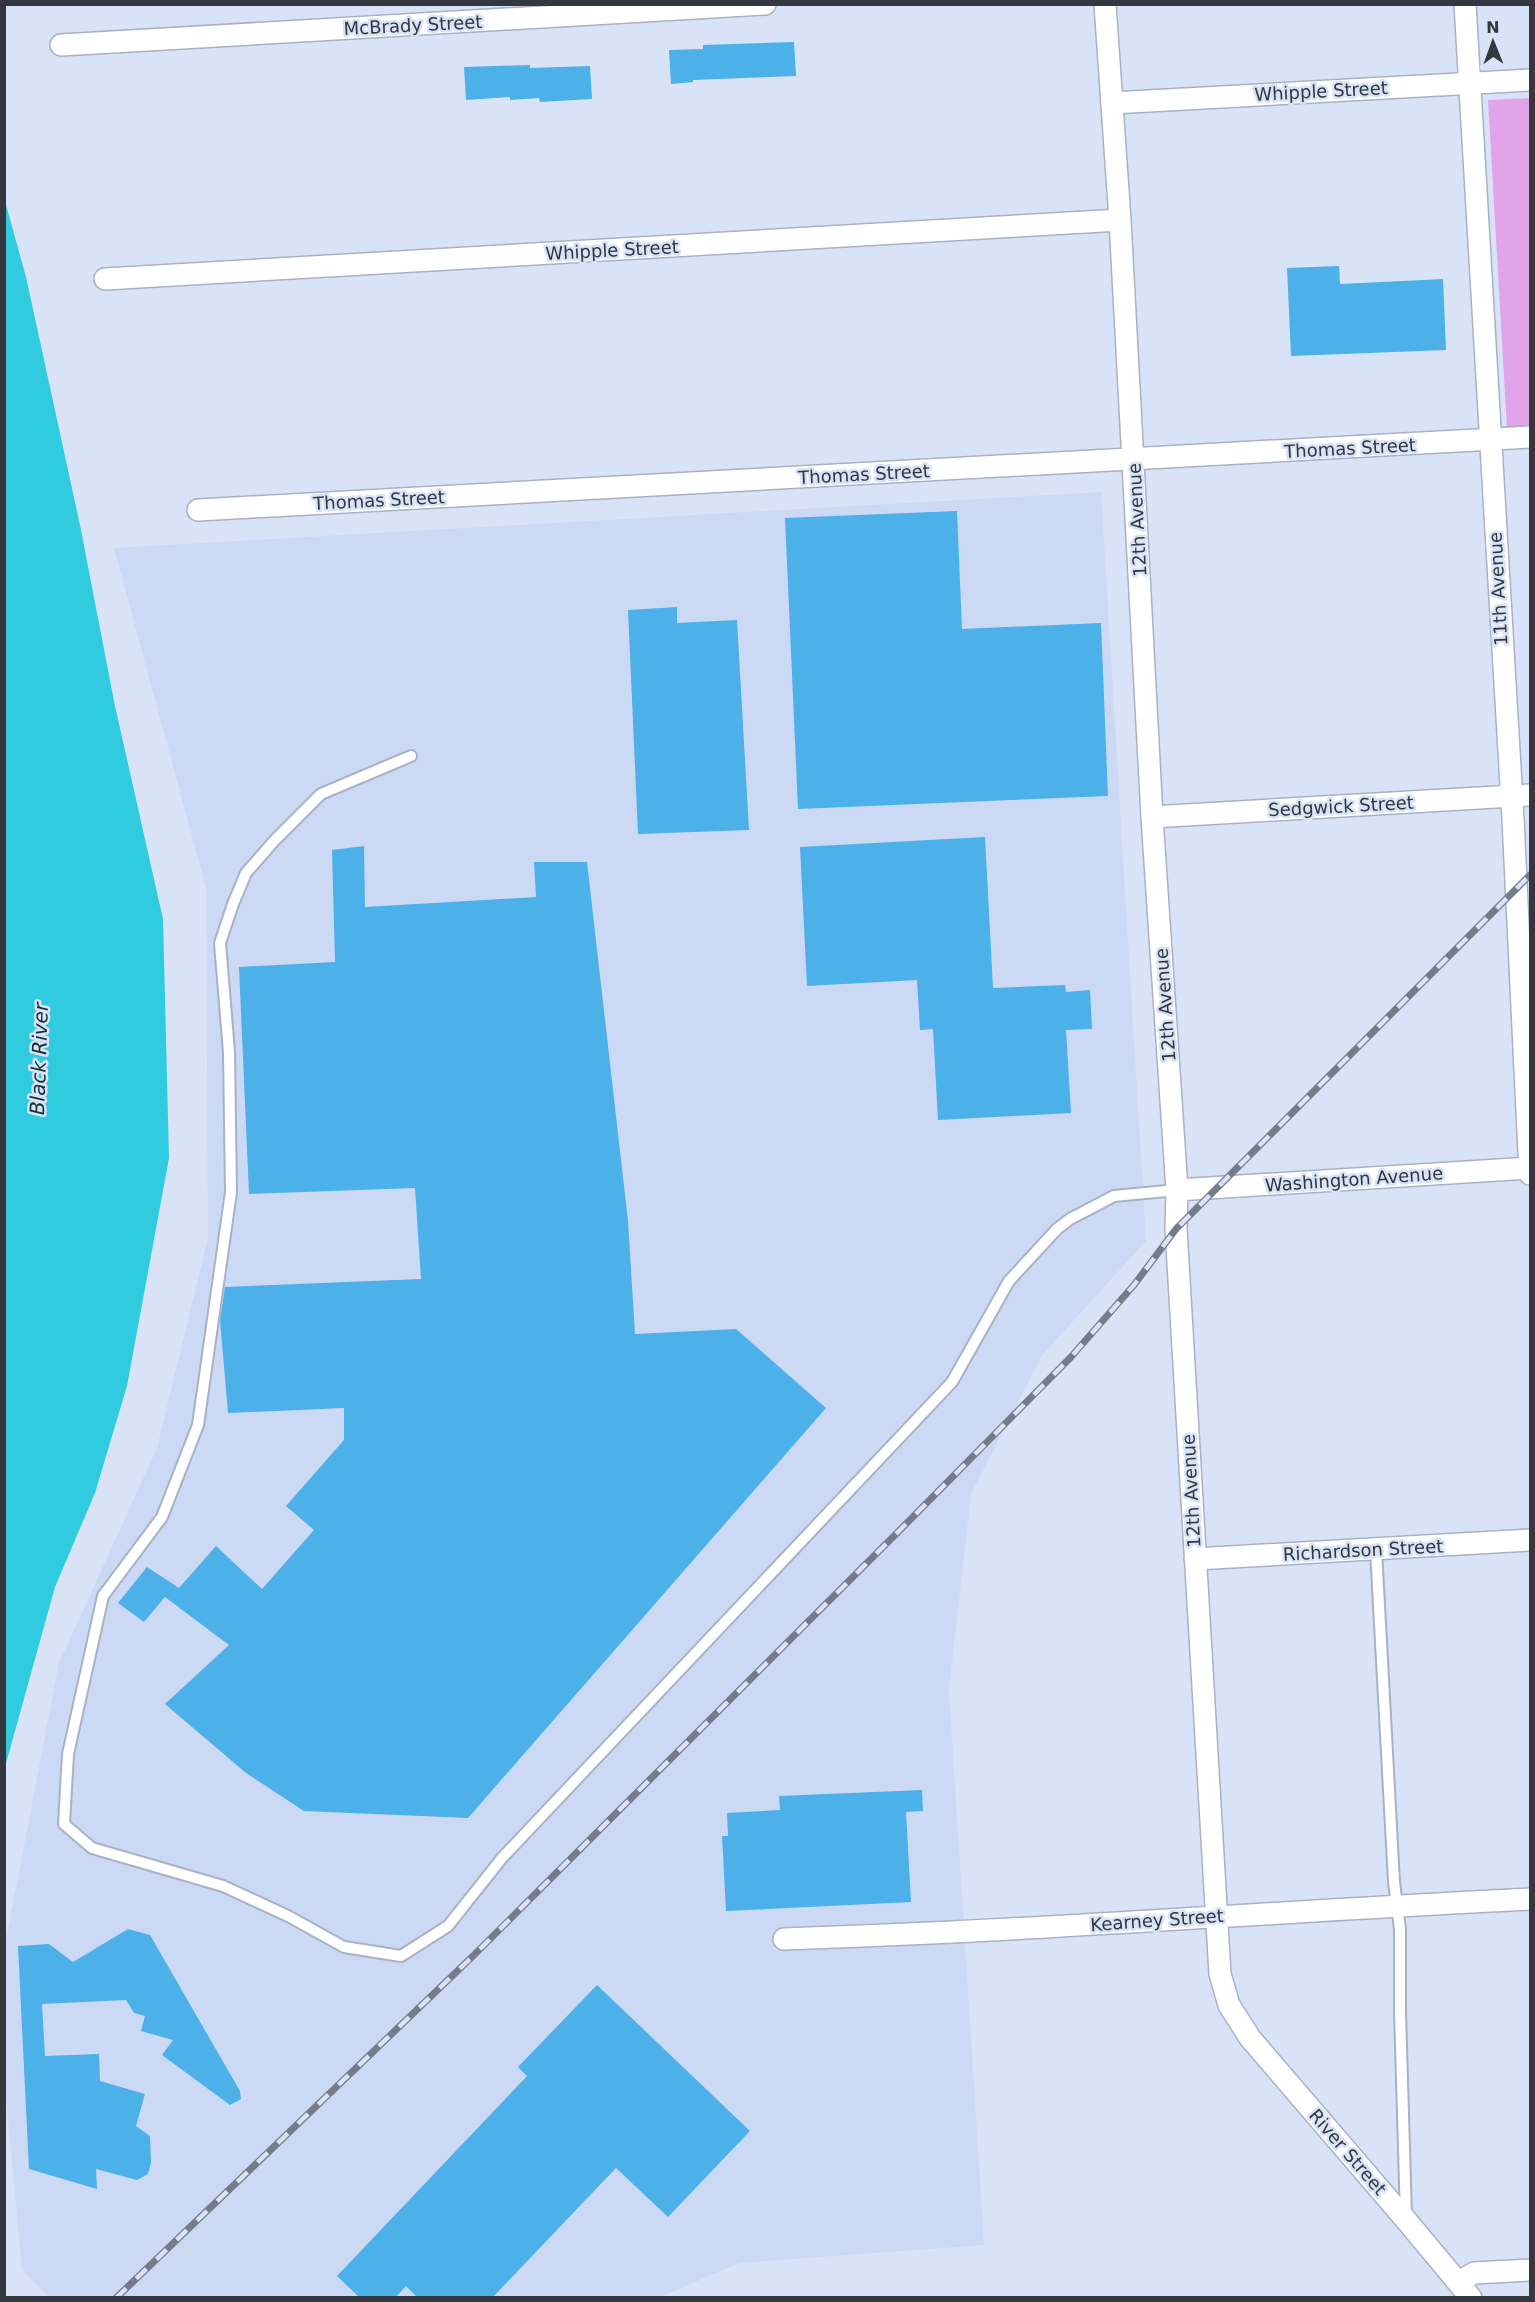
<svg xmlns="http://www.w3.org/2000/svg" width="1535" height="2302" font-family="'DejaVu Sans',sans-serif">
<rect width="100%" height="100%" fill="#d9e3f7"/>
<path fill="#ccd9f4" d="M 1101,492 L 1146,1241 L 1043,1354 L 971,1494 L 949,1690 L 984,2245 L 739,2263 L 658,2298 L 50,2298 L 22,2270 L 4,2076 L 5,1946 L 59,1663 L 157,1448 L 208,1238 L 206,888 L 114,548 Z"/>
<path fill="#e2a4e8" d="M 1530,98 L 1530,427 L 1507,428 L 1488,100 Z"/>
<path fill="#31cbdf" d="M 5,201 L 26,277 L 80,525 L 115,706 L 163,919 L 169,1158 L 127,1386 L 95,1493 L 55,1587 L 5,1767 Z"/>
<path fill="#4cb0e9" d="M 794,42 L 796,76 L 693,80 L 693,82 L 671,84 L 669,50 L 703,49 L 703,45 Z
M 530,65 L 530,68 L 590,66 L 592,99 L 540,102 L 539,98 L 510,100 L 510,97 L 466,100 L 464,67 Z
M 1339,266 L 1340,284 L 1443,279 L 1446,350 L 1291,356 L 1287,268 Z
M 957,511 L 962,629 L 1101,623 L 1108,796 L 798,809 L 785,518 Z
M 677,607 L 677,623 L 737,620 L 749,830 L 638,834 L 628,610 Z
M 985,837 L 993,988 L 1065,985 L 1066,992 L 1090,990 L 1092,1029 L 1066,1030 L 1071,1113 L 938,1120 L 933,1029 L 920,1030 L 917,980 L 807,986 L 800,847 Z
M 364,846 L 365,907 L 536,897 L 534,862 L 587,862 L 628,1221 L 635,1334 L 736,1329 L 826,1408 L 468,1818 L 304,1811 L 246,1773 L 165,1704 L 229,1645 L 165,1597 L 144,1622 L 118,1603 L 147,1567 L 179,1588 L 216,1546 L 262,1589 L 314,1530 L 286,1506 L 344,1440 L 344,1408 L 228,1413 L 220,1320 L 225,1287 L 421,1279 L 415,1188 L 249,1194 L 239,967 L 335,962 L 332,850 Z
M 922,1790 L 923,1811 L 906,1812 L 911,1902 L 726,1911 L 722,1836 L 728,1836 L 727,1813 L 780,1810 L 779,1796 Z
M 128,1929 L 150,1935 L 240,2091 L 241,2099 L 230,2105 L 162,2055 L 173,2040 L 141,2031 L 145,2016 L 134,2013 L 126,2000 L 42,2004 L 45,2056 L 99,2054 L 100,2081 L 145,2094 L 136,2126 L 150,2136 L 151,2163 L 148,2174 L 137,2180 L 96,2169 L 97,2189 L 29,2169 L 18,1946 L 49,1944 L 73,1962 Z
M 597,1985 L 750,2131 L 668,2217 L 616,2168 L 492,2298 L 418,2298 L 406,2286 L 395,2298 L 360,2298 L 337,2276 L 527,2076 L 518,2067 Z"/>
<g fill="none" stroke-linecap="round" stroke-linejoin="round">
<defs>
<path id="service" d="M 411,756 L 321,794 L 274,841 L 246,873 L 233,904 L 220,943 L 229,1052 L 231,1192 L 198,1425 L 162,1517 L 103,1596 L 68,1754 L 64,1824 L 92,1848 L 223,1886 L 288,1916 L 344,1947 L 401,1956 L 448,1926 L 502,1858 L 952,1382 L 1009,1281 L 1057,1229 L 1070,1219 L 1114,1196 L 1177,1190
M 1376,1550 L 1394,1882 L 1400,1929 L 1400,2012 L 1406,2217"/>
<path id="minor" d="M 1105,4 L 1120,220 L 1152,817 L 1177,1190 L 1176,1229 L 1220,1974 L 1229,2005 L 1250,2038 L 1406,2220 L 1471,2298
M 1465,4 L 1513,819 L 1530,1174
M 61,45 L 765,4
M 1112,103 L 1530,80
M 105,279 L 1120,220
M 198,510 L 1530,437
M 1152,817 L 1530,795
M 1177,1190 L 1530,1168
M 1195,1559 L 1530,1540
M 784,1939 C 1033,1931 1282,1911 1530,1899
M 1459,2282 L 1474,2273 L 1530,2270"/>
</defs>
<use href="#service" stroke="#a8b1c5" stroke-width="14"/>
<use href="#minor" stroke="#a8b1c5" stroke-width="24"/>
<use href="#service" stroke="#fff" stroke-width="10"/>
<use href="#minor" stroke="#fff" stroke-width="21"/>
<defs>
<path id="rail" d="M 116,2298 L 474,1955 L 900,1530 L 1071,1357 L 1134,1285 L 1176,1229 L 1530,875"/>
</defs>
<use href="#rail" stroke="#757c89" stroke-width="7"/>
<use href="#rail" stroke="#d9e3f7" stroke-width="4.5" stroke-dasharray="14" stroke-linecap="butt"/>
</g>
<g text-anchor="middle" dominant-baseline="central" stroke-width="5" stroke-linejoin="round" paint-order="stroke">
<g font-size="18" fill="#33373f" stroke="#d9e3f7">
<text transform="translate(413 25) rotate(-3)">McBrady Street</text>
<text transform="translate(1321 91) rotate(-3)">Whipple Street</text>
<text transform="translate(612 250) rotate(-3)">Whipple Street</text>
<text transform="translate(1350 448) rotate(-3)">Thomas Street</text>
<text transform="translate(864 474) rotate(-3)">Thomas Street</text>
<text transform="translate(379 500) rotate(-3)">Thomas Street</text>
<text transform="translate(1137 520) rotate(-93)">12th Avenue</text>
<text transform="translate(1498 589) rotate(-93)">11th Avenue</text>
<text transform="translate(1341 806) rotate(-3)">Sedgwick Street</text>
<text transform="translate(1165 1005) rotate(-94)">12th Avenue</text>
<text transform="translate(1354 1179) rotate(-4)">Washington Avenue</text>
<text transform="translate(1191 1491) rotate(-93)">12th Avenue</text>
<text transform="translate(1363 1550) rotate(-3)">Richardson Street</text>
<text transform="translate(1157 1920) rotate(-4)">Kearney Street</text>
<text transform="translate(1348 2152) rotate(49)">River Street</text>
</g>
<g font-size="20" font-style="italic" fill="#172f32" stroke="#d9e3f7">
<text transform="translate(39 1059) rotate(-88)">Black River</text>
</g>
</g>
<rect width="1535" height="2302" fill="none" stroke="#33373f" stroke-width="12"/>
<g transform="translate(1493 42) rotate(359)" stroke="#d9e3f7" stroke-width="4.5" paint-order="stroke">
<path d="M0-4.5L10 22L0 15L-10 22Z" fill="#33373f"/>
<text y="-9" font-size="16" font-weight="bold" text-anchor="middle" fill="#33373f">N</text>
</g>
</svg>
